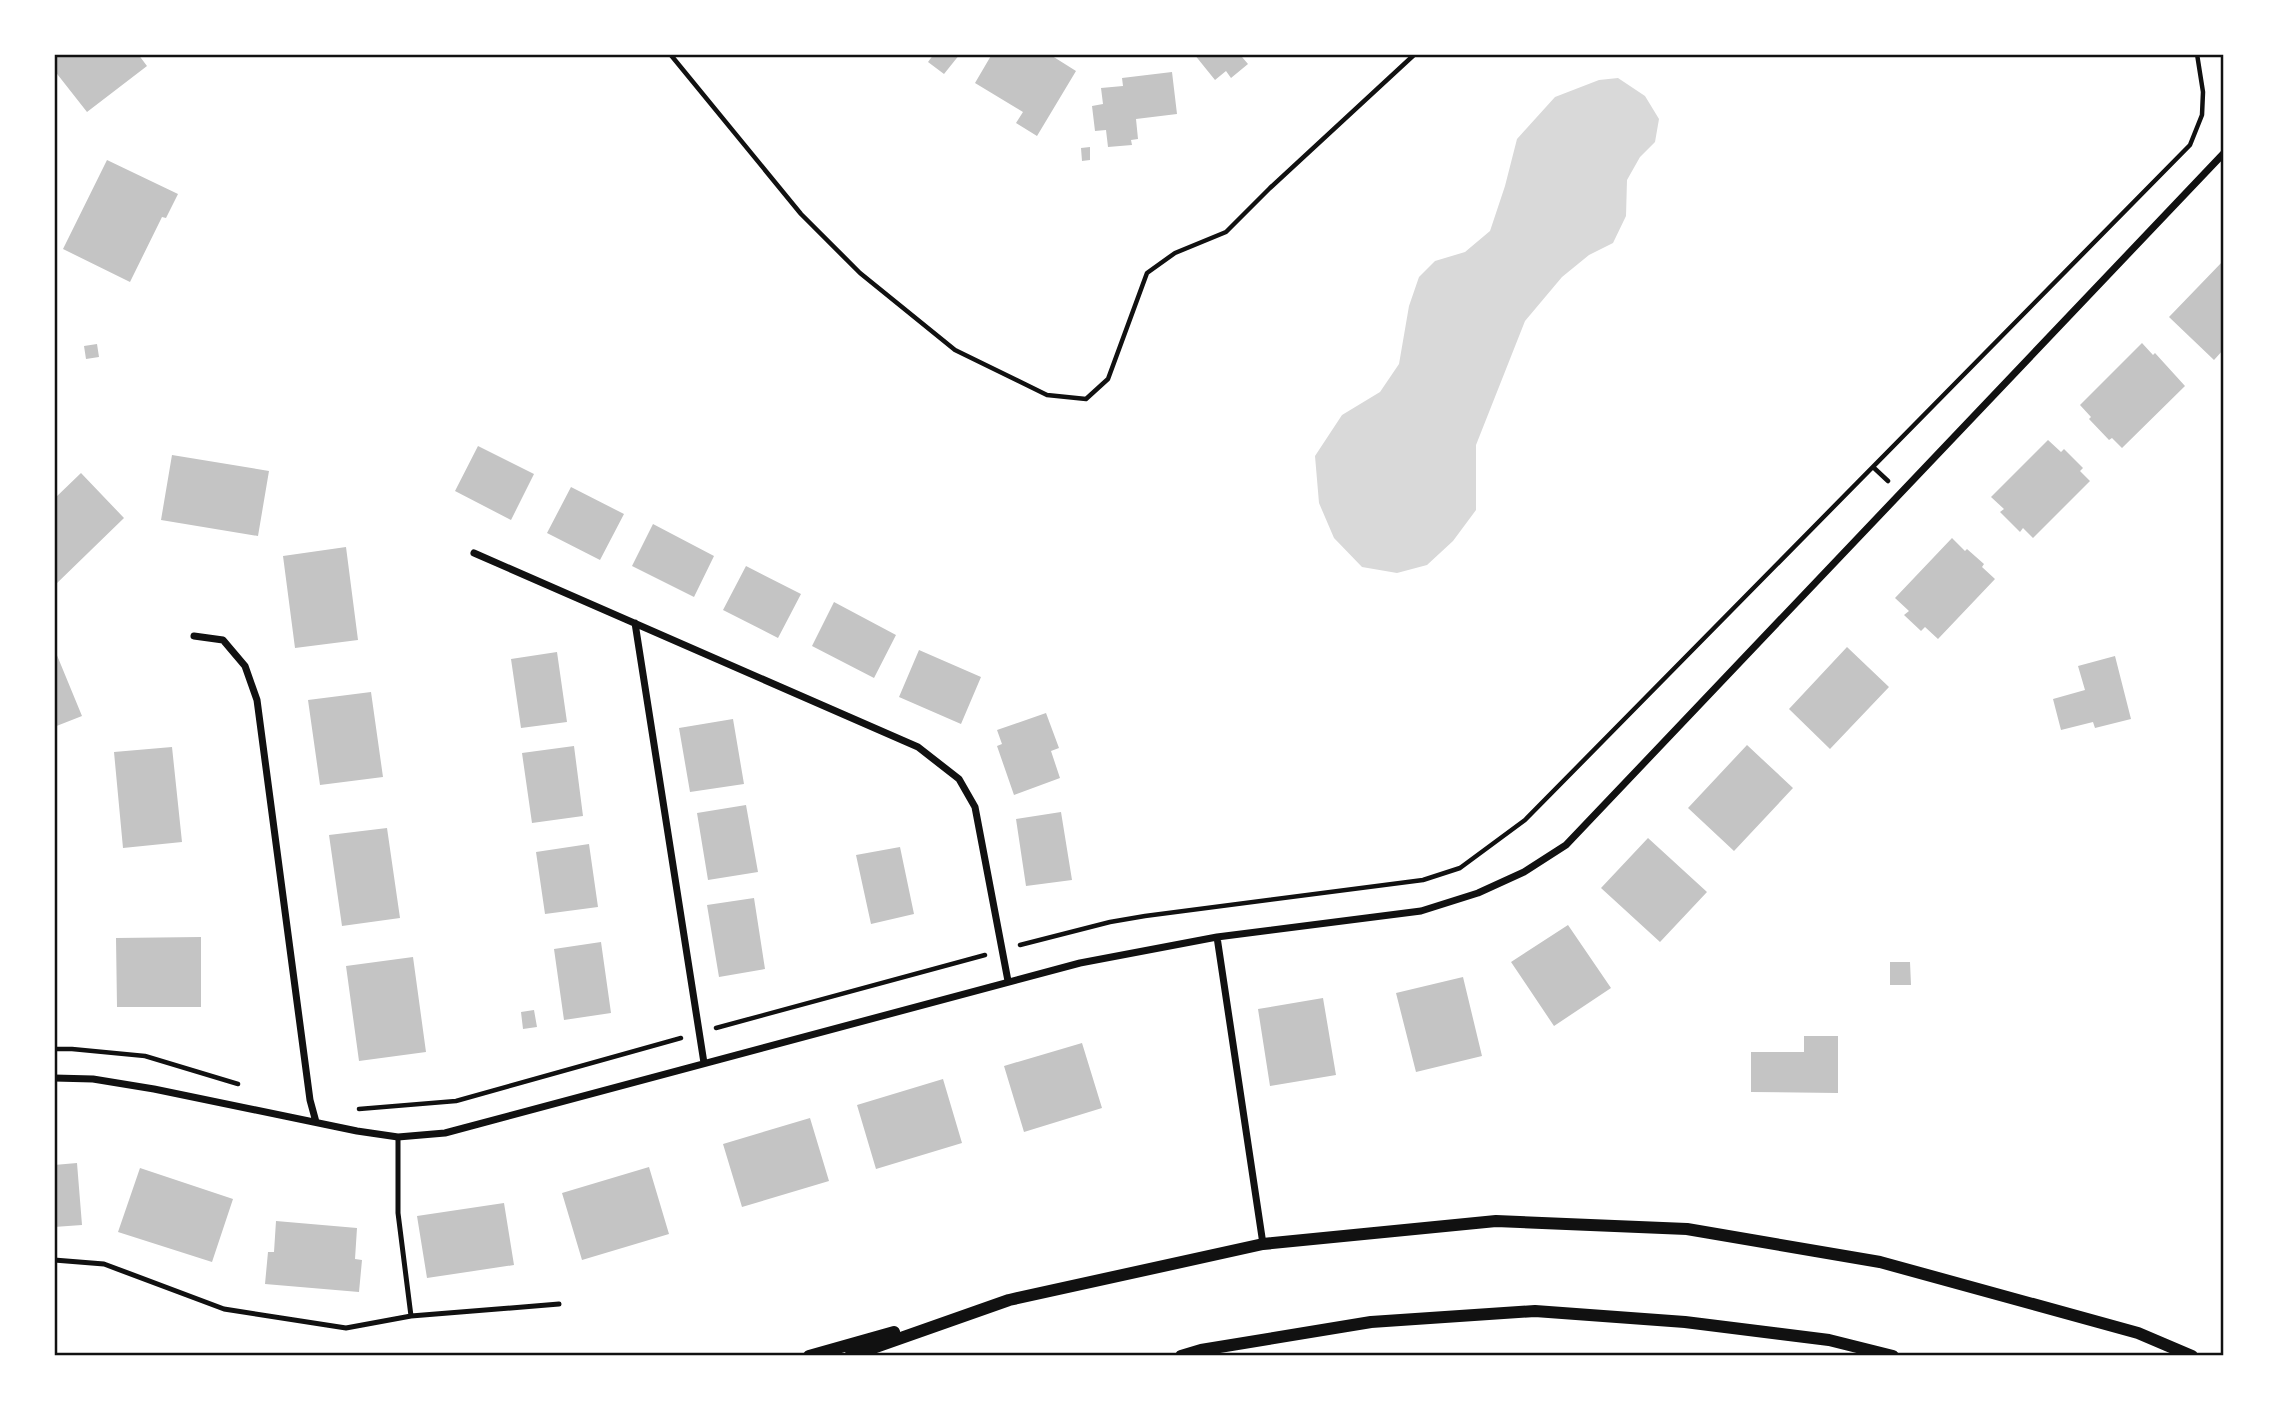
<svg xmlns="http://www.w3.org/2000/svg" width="2278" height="1410" font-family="'Titillium Web',sans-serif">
<rect width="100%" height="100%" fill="#fff"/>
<path fill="#d9d9d9" d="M 1618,78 L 1645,96 L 1659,119 L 1655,142 L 1640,157 L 1627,180 L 1626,216 L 1613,243 L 1589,255 L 1562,277 L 1525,321 L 1476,445 L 1476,510 L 1453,541 L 1427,565 L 1397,573 L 1362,567 L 1334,538 L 1319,503 L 1315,456 L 1342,415 L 1380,392 L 1399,364 L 1409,306 L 1419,277 L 1435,261 L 1465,252 L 1490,231 L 1505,186 L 1517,139 L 1555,97 L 1599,80 Z"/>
<path fill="#c4c4c4" d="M 54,54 L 138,54 L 147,66 L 87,112 L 54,70 Z
M 934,54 L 960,54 L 944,74 L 928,62 Z
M 992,54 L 1049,54 L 1076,71 L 1037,136 L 1016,123 L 1023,112 L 975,83 Z
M 1194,54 L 1246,54 L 1242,57 L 1248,64 L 1231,78 L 1226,71 L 1215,80 Z
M 1172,72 L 1177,114 L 1136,119 L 1138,139 L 1131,140 L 1132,145 L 1108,147 L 1106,130 L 1095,131 L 1092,106 L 1103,104 L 1101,88 L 1123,86 L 1122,78 Z
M 1090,147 L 1090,160 L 1082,161 L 1081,148 Z
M 107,160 L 178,194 L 166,218 L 162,217 L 130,282 L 63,249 Z
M 2224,260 L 2224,349 L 2214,360 L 2169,317 Z
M 2142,343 L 2153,355 L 2155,353 L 2185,386 L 2122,448 L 2112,438 L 2109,440 L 2089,419 L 2091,417 L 2080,405 Z
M 97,344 L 99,357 L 86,359 L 84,346 Z
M 2048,440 L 2061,452 L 2064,449 L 2083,468 L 2080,471 L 2090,481 L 2033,538 L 2023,528 L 2020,532 L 2000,512 L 2004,509 L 1991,497 Z
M 478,446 L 534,474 L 511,520 L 455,491 Z
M 172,455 L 269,471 L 258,536 L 161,520 Z
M 81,473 L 124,518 L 54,586 L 54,499 Z
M 571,487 L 624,514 L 600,560 L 547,533 Z
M 653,524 L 714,556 L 694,597 L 632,566 Z
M 1952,538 L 1965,551 L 1967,549 L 1984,564 L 1982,567 L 1995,579 L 1938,639 L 1925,627 L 1921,631 L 1904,615 L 1909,611 L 1895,598 Z
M 346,547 L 358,640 L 295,648 L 283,556 Z
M 746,566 L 801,594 L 778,638 L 723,610 Z
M 834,602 L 896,635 L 874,678 L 812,646 Z
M 1847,647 L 1889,687 L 1830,749 L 1789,709 Z
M 54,648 L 82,716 L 54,727 Z
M 919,650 L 981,677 L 961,724 L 899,697 Z
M 557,652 L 567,722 L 521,728 L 511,659 Z
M 2115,656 L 2131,719 L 2095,728 L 2093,722 L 2061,730 L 2053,699 L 2085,690 L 2078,666 Z
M 371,692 L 383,777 L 320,785 L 308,700 Z
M 1046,713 L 1059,748 L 1051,751 L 1060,778 L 1014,795 L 997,746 L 1002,744 L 997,730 Z
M 733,719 L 744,784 L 690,792 L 679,728 Z
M 1747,745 L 1793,788 L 1734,851 L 1688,808 Z
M 574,746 L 583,816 L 532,823 L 522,753 Z
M 172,747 L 182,842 L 123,848 L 114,752 Z
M 746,805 L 758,872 L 708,880 L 697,813 Z
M 1061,812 L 1072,880 L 1026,886 L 1016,819 Z
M 387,828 L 400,918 L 342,926 L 329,835 Z
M 1648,838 L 1707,892 L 1660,942 L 1601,888 Z
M 589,844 L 598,907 L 545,914 L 536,852 Z
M 900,847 L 914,914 L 871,924 L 856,855 Z
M 754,898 L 765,969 L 719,977 L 707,905 Z
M 1568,925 L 1611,988 L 1554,1026 L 1511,962 Z
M 201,937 L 201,1007 L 117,1007 L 116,938 Z
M 601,942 L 611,1013 L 564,1020 L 554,949 Z
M 413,957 L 426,1052 L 359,1061 L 346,966 Z
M 1890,962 L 1910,962 L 1911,985 L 1890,985 Z
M 1463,977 L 1482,1056 L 1416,1072 L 1396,993 Z
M 1323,998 L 1336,1075 L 1270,1086 L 1258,1009 Z
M 534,1010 L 537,1027 L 523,1029 L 521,1012 Z
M 1804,1036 L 1838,1036 L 1838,1093 L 1751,1092 L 1751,1052 L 1804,1052 Z
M 1082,1043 L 1102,1108 L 1024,1132 L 1004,1066 Z
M 943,1079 L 962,1143 L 876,1169 L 857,1105 Z
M 810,1118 L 829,1181 L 742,1207 L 723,1144 Z
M 77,1163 L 82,1225 L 54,1227 L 54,1165 Z
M 649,1167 L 669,1234 L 582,1260 L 562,1193 Z
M 140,1168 L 233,1199 L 212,1262 L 118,1232 Z
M 504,1203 L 514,1265 L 427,1278 L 417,1216 Z
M 276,1221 L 357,1228 L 355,1259 L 362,1260 L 359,1292 L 265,1284 L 268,1252 L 274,1252 Z"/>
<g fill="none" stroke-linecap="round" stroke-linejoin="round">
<path stroke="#111" stroke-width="4.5" d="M 670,54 L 801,214 L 860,273 L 955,350 L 1047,395 L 1086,399 L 1108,379 L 1147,273 L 1175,253 L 1226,232 L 1270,188 L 1415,54
M 1873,467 L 1888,481
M 1020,945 L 1110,922 L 1145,916 L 1423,880 L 1460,868 L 1525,820 L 2190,145 L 2202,115 L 2203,92 L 2197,54
M 716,1028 L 985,955
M 54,1049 L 72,1049 L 145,1056 L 238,1084
M 359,1109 L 456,1101 L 681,1038"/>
<path stroke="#111" stroke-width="5" d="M 54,1260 L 104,1264 L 224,1309 L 346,1328 L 411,1316 L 398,1213 L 398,1137
M 411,1316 L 559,1304"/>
<path stroke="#111" stroke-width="7" d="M 474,553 L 918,747 L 959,779 L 975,807 L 1008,981
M 635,623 L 704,1063
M 194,636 L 223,640 L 245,666 L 257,700 L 310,1100 L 316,1122
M 1217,937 L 1263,1244
M 54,1078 L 93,1079 L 154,1089 L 357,1131 L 398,1137 L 445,1133 L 1080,963 L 1217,937 L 1421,911 L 1478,893 L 1524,872 L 1566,845 L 2224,153"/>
<path stroke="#111" stroke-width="12" d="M 809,1356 L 894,1332
M 850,1356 L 1009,1300 L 1263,1244 L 1496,1221 L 1687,1229 L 1880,1262 L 2138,1333 L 2192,1356
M 1181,1356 L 1201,1350 L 1371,1322 L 1535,1311 L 1685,1322 L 1829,1340 L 1893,1356"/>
</g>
<rect width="2278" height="1410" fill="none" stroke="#ffffff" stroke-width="112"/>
<rect x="56" y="56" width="2166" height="1298" fill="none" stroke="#111" stroke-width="2.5"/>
</svg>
